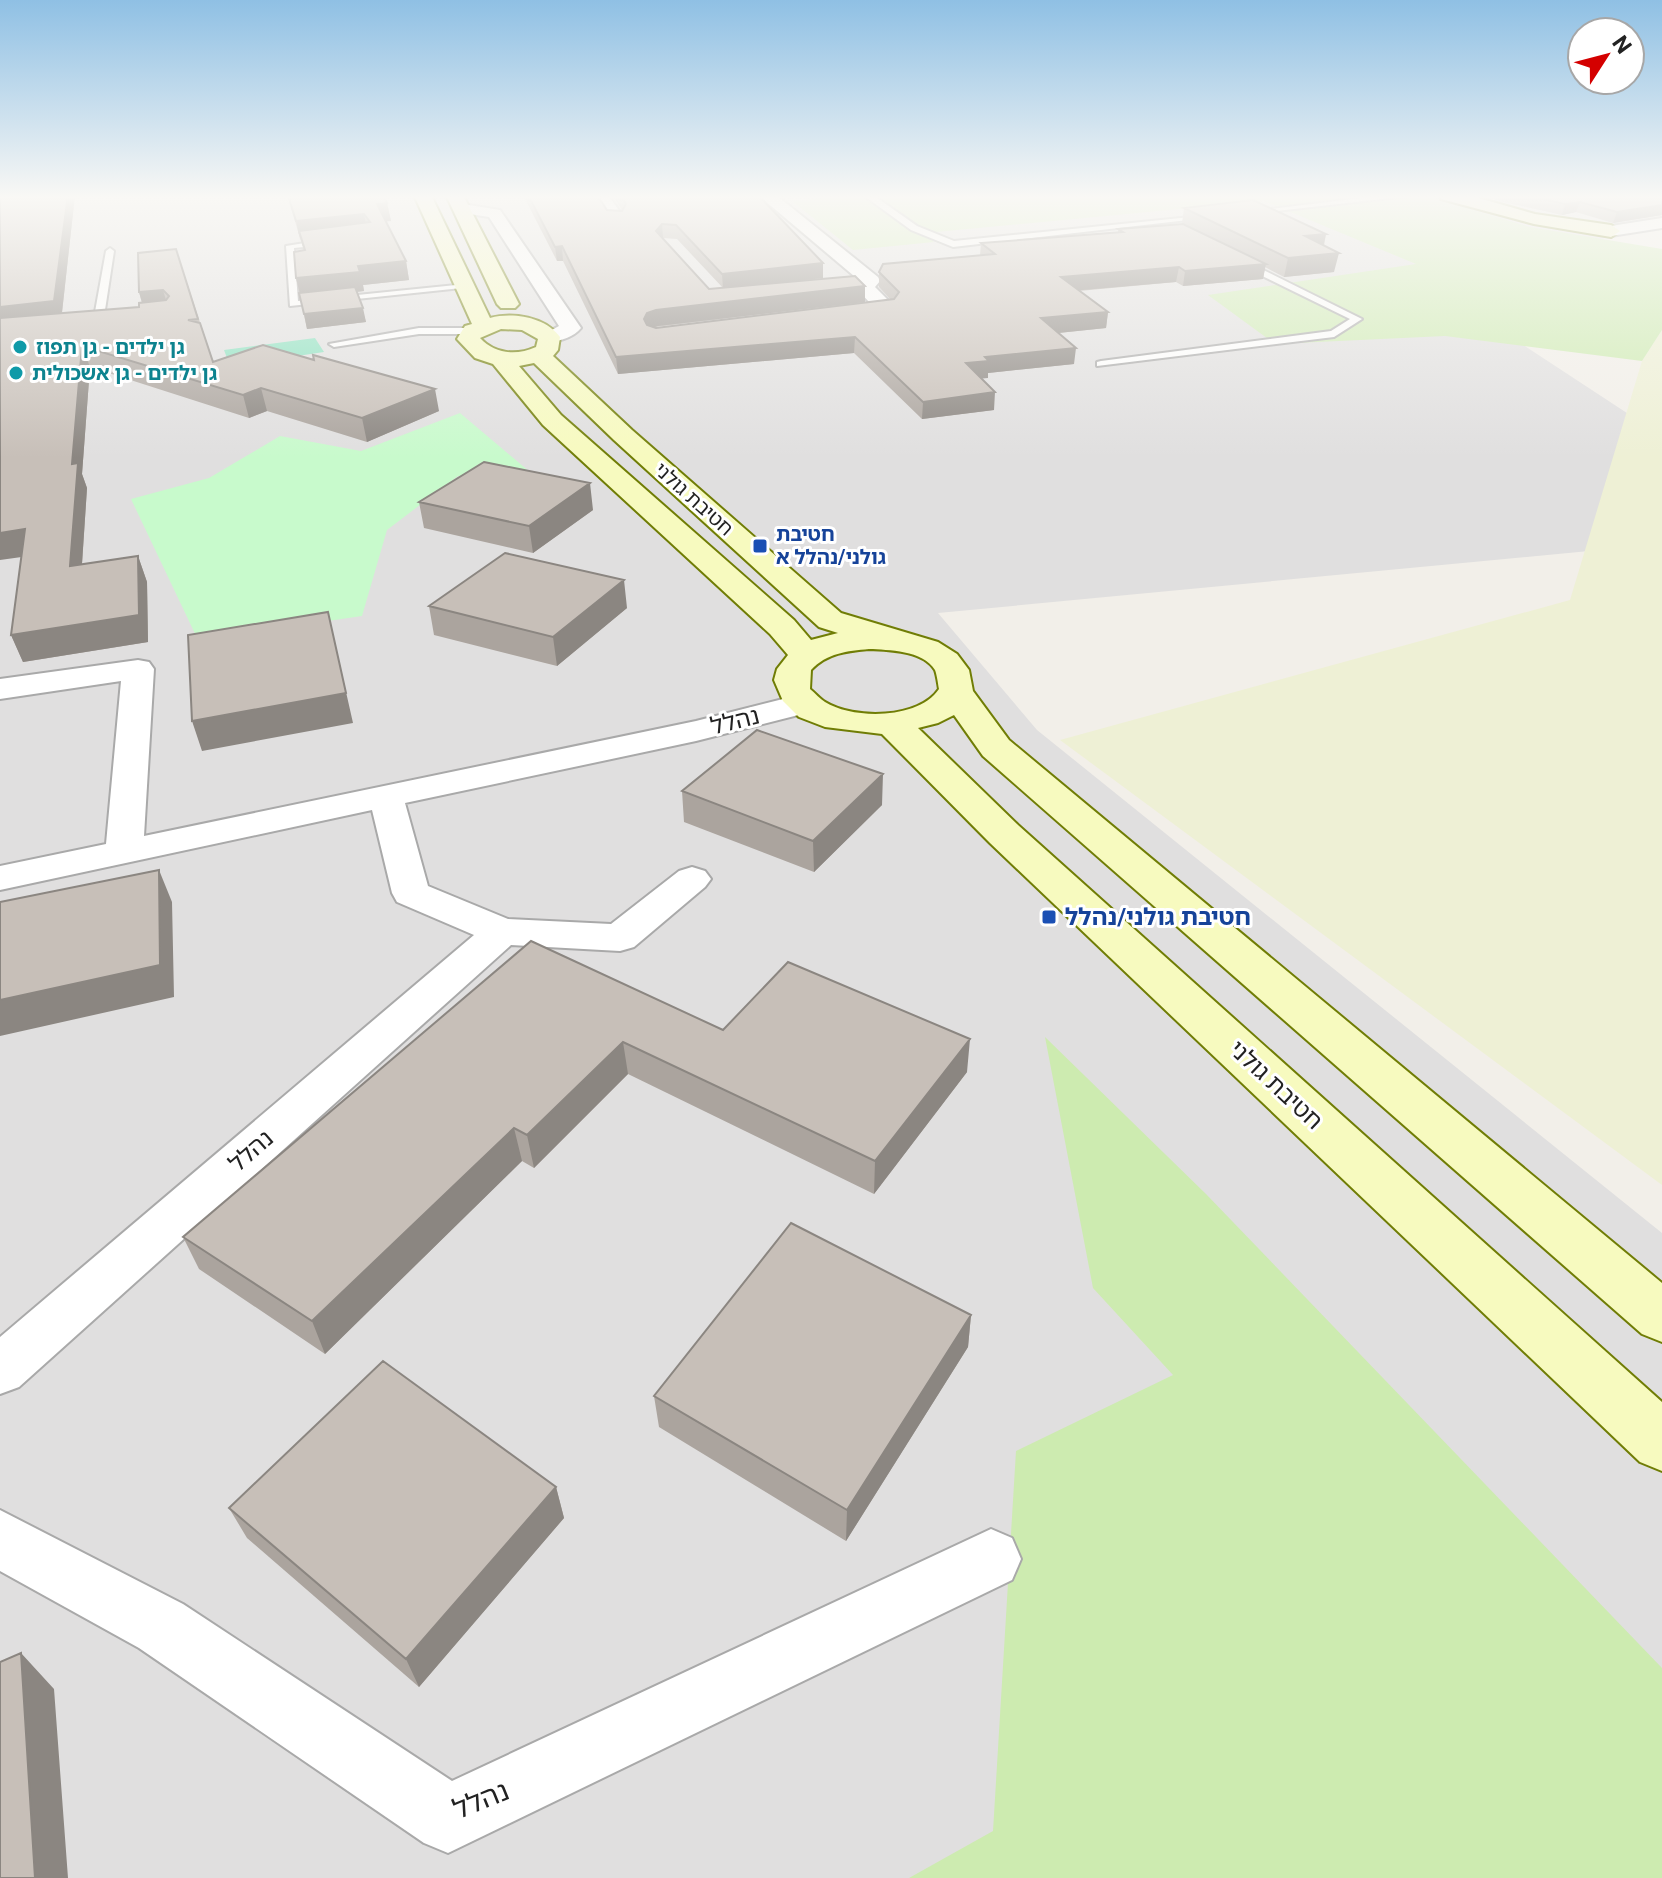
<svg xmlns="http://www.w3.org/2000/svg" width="1662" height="1878" font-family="Roboto,'Noto Sans Hebrew',sans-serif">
<rect width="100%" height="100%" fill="#f2efe9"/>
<path fill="#e0dfdf" d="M 0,195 L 1662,195 L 1662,229 L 1611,236 L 1447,295 L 1662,436 L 1662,544 L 938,613 L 1037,730 L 1662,1233 L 1662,1878 L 0,1878 Z"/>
<path fill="#eef0d5" d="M 1662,330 L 1662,1185 L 1060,740 L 1570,600 L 1642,361 Z"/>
<path fill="#cdebb0" d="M 858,195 L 1423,195 L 1530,227 L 1662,249 L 1662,330 L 1642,361 L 1445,336 L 1275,344 L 1208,295 L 1416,264 L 1264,201 L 925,233 L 934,242 L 853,250 L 792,201 Z
M 1045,1037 L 1206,1194 L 1662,1668 L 1662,1878 L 909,1878 L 993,1831 L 1016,1451 L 1173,1375 L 1093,1288 Z"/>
<path fill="#c8facc" d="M 460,413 L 537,478 L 458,476 L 387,530 L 362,616 L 198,640 L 131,499 L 209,478 L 280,436 L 361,451 Z"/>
<path fill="#88e0be" d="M 315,338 L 324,352 L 230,366 L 224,350 Z"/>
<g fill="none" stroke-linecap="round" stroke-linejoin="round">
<defs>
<path id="lane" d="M 863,195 L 873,195 L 917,226 L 954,241 L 1210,215 L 1214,217 L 953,247 L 911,230 Z
M 1387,195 L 1417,195 L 1250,214 L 1246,212 Z
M 330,239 L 333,244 L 294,248 L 298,301 L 466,284 L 471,287 L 290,306 L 286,246 Z
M 110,248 L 114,251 L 103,323 L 98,326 L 93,323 L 106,251 Z
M 1239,258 L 1362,319 L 1334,337 L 1097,366 L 1097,362 L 1101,361 L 1331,331 L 1350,319 L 1236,263 Z
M 419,328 L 473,328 L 478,331 L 473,334 L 419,334 L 334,347 L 329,344 Z"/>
<path id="street" d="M 592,195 L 608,195 L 625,219 L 623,222 L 611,222 Z
M 758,195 L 776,195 L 878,277 L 880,281 L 875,287 L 896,308 L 893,312 L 834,317 L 831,313 L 834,309 L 871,304 L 855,287 L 860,281 Z
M 463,204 L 500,210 L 581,328 C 573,338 554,344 542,341 L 539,337 L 559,326 L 489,217 L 457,212 L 455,209 Z
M 1662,218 L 1662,228 L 1611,236 L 1603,231 L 1611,226 Z
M 138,660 L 149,662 L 154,669 L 144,836 L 696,721 L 803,694 L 814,697 L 819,704 L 814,711 L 696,741 L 405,803 L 428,886 L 508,919 L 611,924 L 679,871 L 692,867 L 705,871 L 711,879 L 705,887 L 634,947 L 620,951 L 511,945 L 19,1387 L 0,1394 L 0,1337 L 474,935 L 397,902 L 392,893 L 372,810 L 0,890 L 0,866 L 106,844 L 121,681 L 0,699 L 0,679 Z
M 0,1510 L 183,1604 L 452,1781 L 991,1529 L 1012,1538 L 1021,1559 L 1012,1580 L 448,1853 L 424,1843 L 139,1648 L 0,1571 Z"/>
<path id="secondary" d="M 414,195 L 431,195 L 490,318 C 513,312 545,317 560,337 L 558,350 L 553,356 L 632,430 L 841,613 L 938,642 L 957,654 L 969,670 L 973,691 L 1009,740 L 1662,1283 L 1662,1342 L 1642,1334 L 983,756 L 954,715 L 938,723 L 918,728 L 1018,825 L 1662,1402 L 1662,1471 L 1640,1462 L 990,843 L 882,734 L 825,727 L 799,717 L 783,701 L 774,680 L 777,669 L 788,655 L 770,634 L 543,425 L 493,364 L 475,358 L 457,339 L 465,326 L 472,324 ZM 501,329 L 522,330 L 538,339 L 536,347 C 516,356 495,354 480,338 ZM 534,363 L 614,440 L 819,627 L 838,633 L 811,640 L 794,620 L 561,415 L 519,366 ZM 869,649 C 888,650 923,650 935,670 C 937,675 938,684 939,689 C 919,719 854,720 825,702 C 820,699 815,693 810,689 L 811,670 C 827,653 847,651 869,649 Z
M 446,195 L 463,195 L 519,304 L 515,308 L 501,308 L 497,304 Z
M 1439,195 L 1468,195 L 1535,214 L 1611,225 L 1620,231 L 1611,237 L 1534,224 L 1441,199 Z"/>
</defs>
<use href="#lane" stroke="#a9a9a9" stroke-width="4"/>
<use href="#street" stroke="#a9a9a9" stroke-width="4"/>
<use href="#secondary" stroke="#707d05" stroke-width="4"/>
<use href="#lane" fill="#fff" fill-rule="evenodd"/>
<use href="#street" fill="#fff" fill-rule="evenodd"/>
<use href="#secondary" fill="#f7fabf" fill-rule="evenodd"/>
</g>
<path fill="#aba49e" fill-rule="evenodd" d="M 0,195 L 75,195 L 62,313 L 139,307 L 142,303 L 139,292 L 176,249 L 213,362 L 439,411 L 367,442 L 267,411 L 249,418 L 90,367 L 82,474 L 87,488 L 82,565 L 138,556 L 147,582 L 148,642 L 23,662 L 11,635 L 22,557 Z
M 287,195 L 383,195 L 387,203 L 391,221 L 386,221 L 406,261 L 409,280 L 363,285 L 364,291 L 357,292 L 366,322 L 307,329 L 296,278 L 304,251 Z
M 523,195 L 597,195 L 607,210 L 622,211 L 622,210 L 612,195 L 758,195 L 823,263 L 823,278 L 761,285 L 865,302 L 655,327 L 656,328 L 891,300 L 879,287 L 879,272 L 980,256 L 981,243 L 1118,232 L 1118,229 L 1182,224 L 1184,208 L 1326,234 L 1324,246 L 1334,272 L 1284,277 L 1265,267 L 1263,279 L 1183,286 L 1176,282 L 1079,291 L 1108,312 L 1106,328 L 1058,333 L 1074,364 L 988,373 L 988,378 L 981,378 L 994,410 L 922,419 L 854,353 L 618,374 L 563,261 L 557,261 ZM 663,238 L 677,239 L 723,288 L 709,289 Z
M 1486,195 L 1662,195 L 1662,215 L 1613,223 L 1576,212 L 1562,215 L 1499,201 Z
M 419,502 L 593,510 L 533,553 L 424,528 Z
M 429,606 L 627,608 L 557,666 L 434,635 Z
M 682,791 L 882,805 L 814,872 L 684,822 Z
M 531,941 L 723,1030 L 967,1072 L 874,1194 L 628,1074 L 534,1168 L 522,1161 L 325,1354 L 199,1269 L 183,1237 Z
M 971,1315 L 968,1347 L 846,1541 L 659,1427 L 654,1396 Z
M 556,1487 L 564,1518 L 419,1687 L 247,1538 L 229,1508 Z"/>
<path fill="#8b8681" d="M 68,195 L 75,195 L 61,321 L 0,328 L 0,307 Z
M 1580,202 L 1576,212 L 1562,215 L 1565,204 Z
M 387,203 L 391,221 L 381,222 L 377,204 Z
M 1662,205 L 1662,215 L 1613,223 L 1617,212 Z
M 364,214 L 368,232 L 299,231 L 300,240 L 296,221 Z
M 662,224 L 663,238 L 656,231 Z
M 1326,234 L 1322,252 L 1305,236 Z
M 562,246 L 563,261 L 557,261 L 555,247 Z
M 1339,253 L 1334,272 L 1284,277 L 1288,258 Z
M 406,261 L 409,280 L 363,285 L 364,291 L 301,298 L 296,278 L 358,266 Z
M 823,263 L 823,278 L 723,289 L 722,274 Z
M 1266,264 L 1263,279 L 1183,286 L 1185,271 Z
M 1179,267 L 1176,282 L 1059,292 L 1061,277 Z
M 865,286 L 865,302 L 658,326 L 649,329 L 644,319 L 647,313 L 656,310 Z
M 163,290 L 169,310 L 145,313 L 139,292 Z
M 363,308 L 366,322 L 307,329 L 304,314 Z
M 1108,312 L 1106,328 L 1039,335 L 1041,318 Z
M 855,337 L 854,353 L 618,374 L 616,357 Z
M 82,346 L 90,367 L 82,474 L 87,488 L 80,593 L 70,566 L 72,464 Z
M 1076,348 L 1074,364 L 988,373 L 988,378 L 965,380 L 966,363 L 985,357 Z
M 261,388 L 267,411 L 249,418 L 243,395 Z
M 435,389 L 439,411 L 367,442 L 362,418 Z
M 995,392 L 994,410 L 922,419 L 923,402 Z
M 590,483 L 593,510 L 533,553 L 529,526 Z
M 25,529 L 36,555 L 0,560 L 0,533 Z
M 138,556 L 147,582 L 148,642 L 23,662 L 11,635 Z
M 624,580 L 627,608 L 557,666 L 553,637 Z
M 328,612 L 353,723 L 202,751 L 192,721 Z
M 883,774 L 882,805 L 814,872 L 813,841 Z
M 159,870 L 172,902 L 174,997 L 0,1036 L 0,1000 Z
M 970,1039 L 967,1072 L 874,1194 L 875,1161 Z
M 623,1042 L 628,1074 L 534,1168 L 527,1135 Z
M 514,1128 L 522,1161 L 325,1354 L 312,1321 Z
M 971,1315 L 968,1347 L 846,1541 L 847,1510 Z
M 556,1487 L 564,1518 L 419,1687 L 406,1659 Z
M 21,1653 L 54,1689 L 68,1878 L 35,1878 Z"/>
<path fill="#c7bfb8" stroke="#8b8681" stroke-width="2" d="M 0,195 L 68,195 L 54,301 L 0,307 Z
M 288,195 L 383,195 L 387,203 L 377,204 L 406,261 L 358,266 L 360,272 L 296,278 L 294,252 L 305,250 L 299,231 L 370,222 L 364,214 L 296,221 Z
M 528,195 L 597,195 L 607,210 L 622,211 L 626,204 L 620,195 L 758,195 L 823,263 L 722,274 L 676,225 L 662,224 L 656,231 L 709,289 L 855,276 L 865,286 L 656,310 L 647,313 L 644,319 L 647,325 L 656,328 L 894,299 L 899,292 L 879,272 L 883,264 L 995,254 L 981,243 L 1123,232 L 1118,229 L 1183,224 L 1266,264 L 1185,271 L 1179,267 L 1061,277 L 1108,312 L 1041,318 L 1076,348 L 985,357 L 989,361 L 966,363 L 995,392 L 923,402 L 855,337 L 616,357 L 562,246 L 555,247 Z
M 1526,195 L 1662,195 L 1662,205 L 1617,212 L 1580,202 L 1565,204 Z
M 1253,200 L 1326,234 L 1305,236 L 1339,253 L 1288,258 L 1184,208 Z
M 176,249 L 198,319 L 188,320 L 200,323 L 213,362 L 263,345 L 314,360 L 313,355 L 435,389 L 362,418 L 261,388 L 243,395 L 82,346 L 72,464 L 78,463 L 70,566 L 138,556 L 139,615 L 11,635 L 25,529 L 0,533 L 0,318 L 139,307 L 139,303 L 166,300 L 169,296 L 163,290 L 139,292 L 138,253 Z
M 355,287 L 363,308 L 304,314 L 299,293 Z
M 484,462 L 590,483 L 529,526 L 419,502 Z
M 505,553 L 624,580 L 553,637 L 429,606 Z
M 328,612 L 346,693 L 192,721 L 188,635 Z
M 757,730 L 883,774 L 813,841 L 682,791 Z
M 159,870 L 160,965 L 0,1000 L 0,902 Z
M 531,941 L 723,1030 L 788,962 L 970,1039 L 875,1161 L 623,1042 L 527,1135 L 514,1128 L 312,1321 L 183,1237 Z
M 791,1223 L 971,1315 L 847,1510 L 654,1396 Z
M 383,1361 L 556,1487 L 406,1659 L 229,1508 Z
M 21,1653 L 35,1878 L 0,1878 L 0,1662 Z"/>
<linearGradient id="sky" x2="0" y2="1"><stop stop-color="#8fc0e4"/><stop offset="0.43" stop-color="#f9f8f5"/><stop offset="1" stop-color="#f9f8f5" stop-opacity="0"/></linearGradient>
<rect width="1662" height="458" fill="url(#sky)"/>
<g fill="#0f9aa8" stroke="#fff" stroke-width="3">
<circle cx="20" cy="347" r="8"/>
<circle cx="16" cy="373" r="8"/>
</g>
<g fill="#1a4fb4" stroke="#fff" stroke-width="3">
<rect x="752" y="538" width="16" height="16" rx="4"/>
<rect x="1041" y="909" width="16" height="16" rx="4"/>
</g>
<g text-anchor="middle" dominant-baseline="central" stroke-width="6" stroke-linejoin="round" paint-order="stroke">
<g font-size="20" font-weight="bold" fill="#0d838f" stroke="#fff" text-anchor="start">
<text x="36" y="347">גן ילדים - גן תפוז</text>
<text x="32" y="373">גן ילדים - גן אשכולית</text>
</g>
<g font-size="20" fill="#222" stroke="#fff">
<text transform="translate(694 499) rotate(42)">חטיבת גולני</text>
</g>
<g font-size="20" font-weight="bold" fill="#164399" stroke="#fff" text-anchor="start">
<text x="776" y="534">חטיבת<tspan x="776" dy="23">גולני/נהלל א</tspan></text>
</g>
<g font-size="24" fill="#222" stroke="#fff">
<text transform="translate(735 721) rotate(-14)">נהלל</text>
<text transform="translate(1276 1085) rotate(43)">חטיבת גולני</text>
<text transform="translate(251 1151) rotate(-41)">נהלל</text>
</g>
<g font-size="24" font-weight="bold" fill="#164399" stroke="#fff" text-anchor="start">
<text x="1065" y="917">חטיבת גולני/נהלל</text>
</g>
<g font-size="28" fill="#222" stroke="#fff">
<text transform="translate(481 1800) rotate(-22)">נהלל</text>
</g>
</g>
<g transform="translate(1606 56) rotate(54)"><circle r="38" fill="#ffffff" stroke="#a7a7a7" stroke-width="2"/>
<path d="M0-6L14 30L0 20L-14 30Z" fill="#d40000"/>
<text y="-12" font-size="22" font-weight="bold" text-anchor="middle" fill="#222222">N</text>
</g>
</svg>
